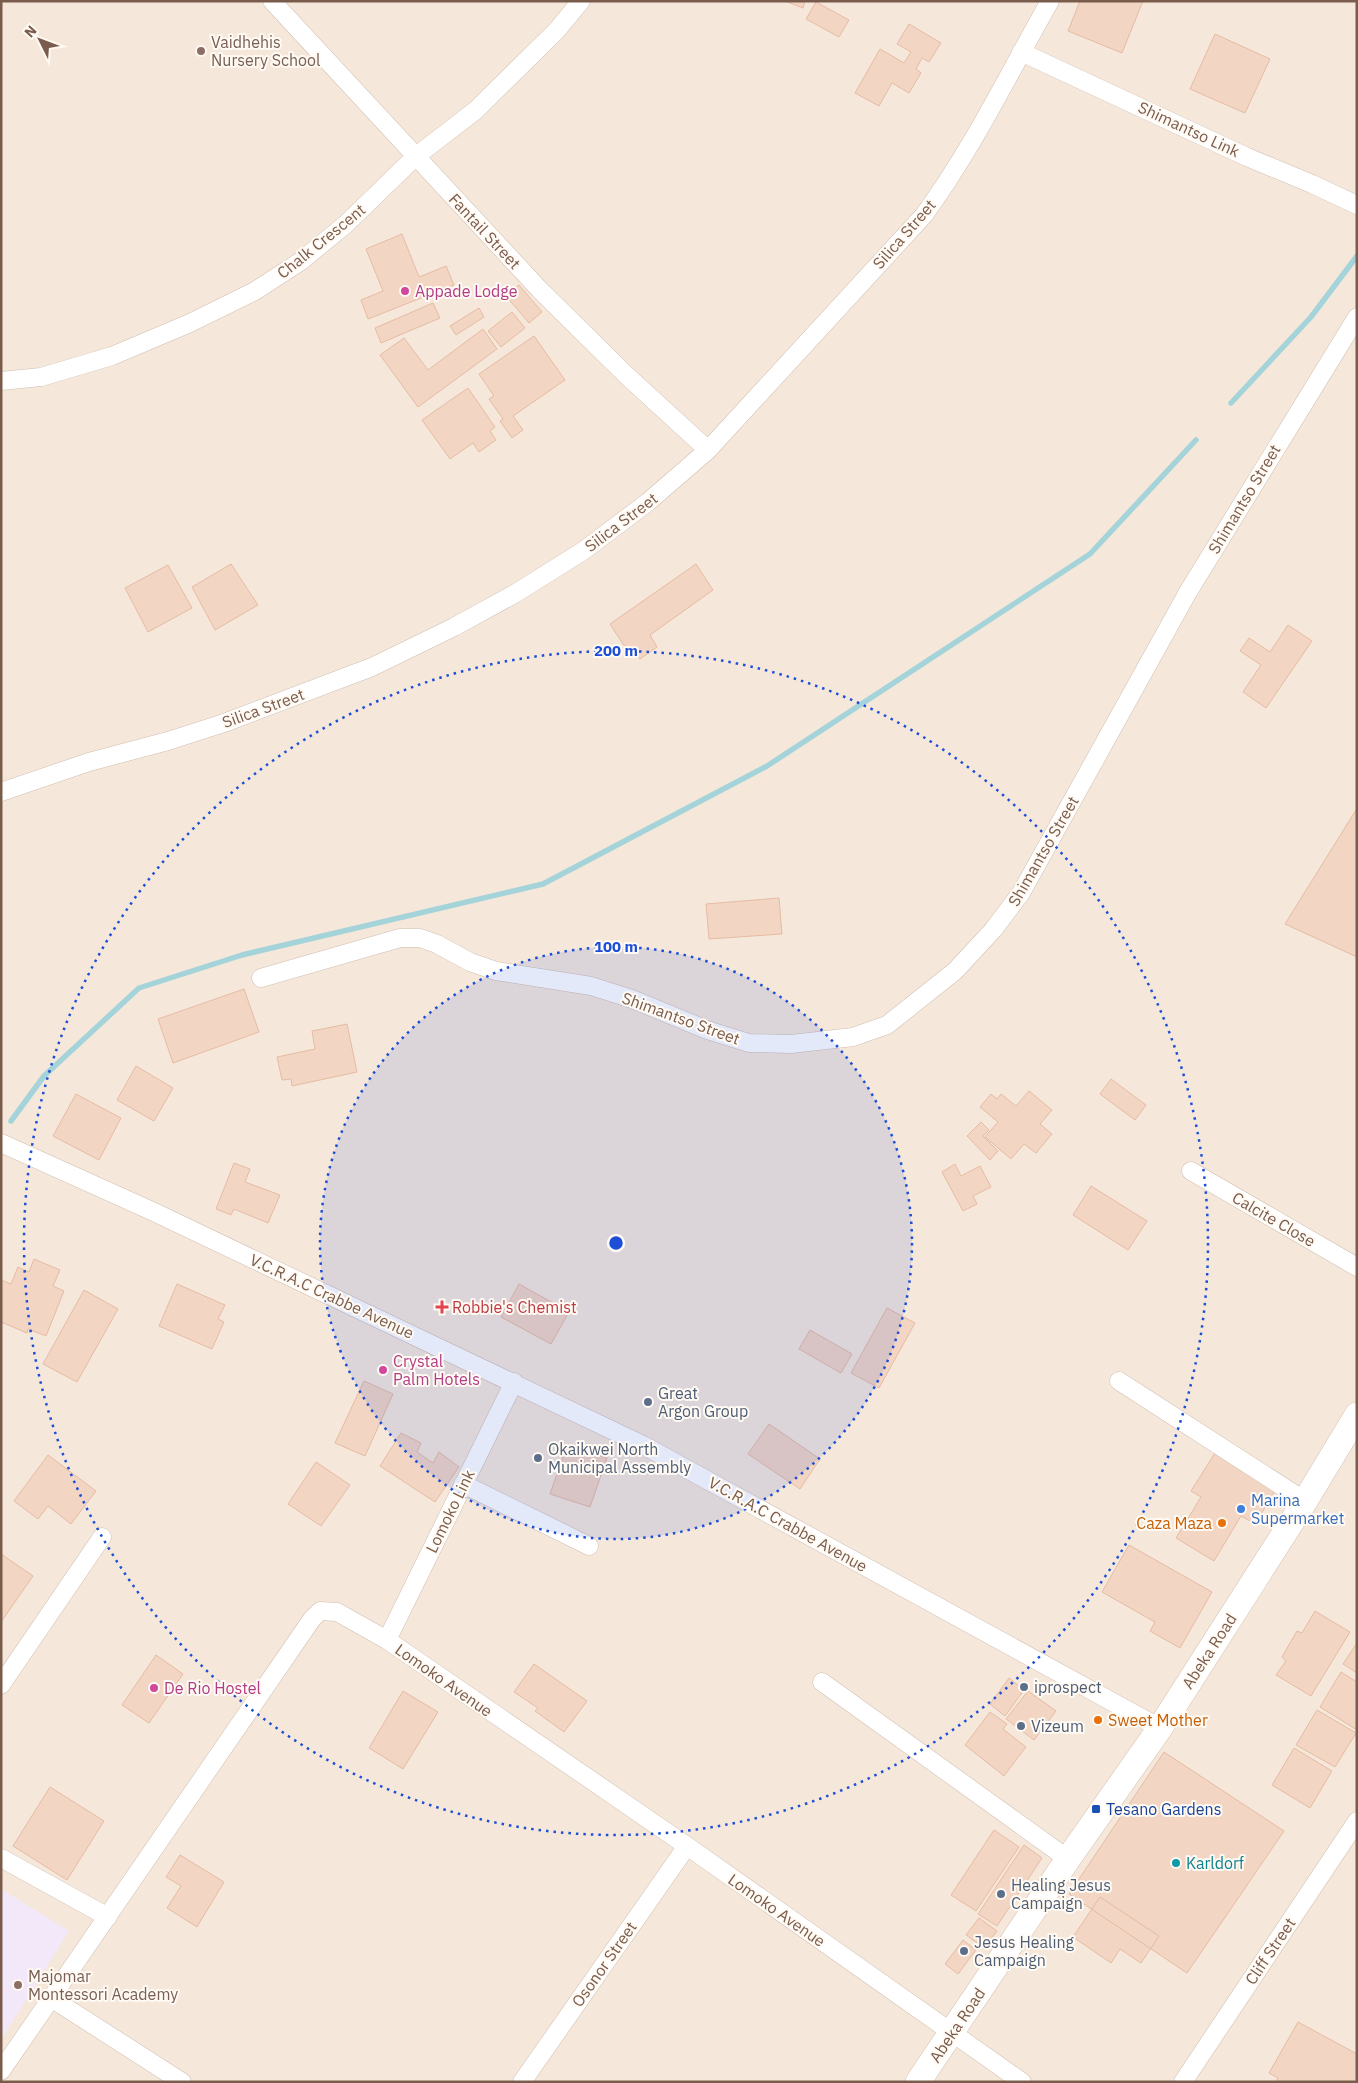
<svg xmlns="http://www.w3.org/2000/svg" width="1358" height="2083" font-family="'IBM Plex Sans',sans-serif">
<rect width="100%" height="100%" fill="#fdf6ec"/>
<path fill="#f5e8da" d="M 1,1 L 1357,1 L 1357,2082 L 1,2082 Z"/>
<path fill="#f3e8fa" d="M 1,1889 L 69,1931 L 1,2040 Z"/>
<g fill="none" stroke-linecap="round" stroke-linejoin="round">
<path stroke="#a5d3da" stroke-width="5.5" d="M 1231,403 L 1311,317 L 1357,256
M 11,1121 L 44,1076 L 139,988 L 242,955 L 543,884 L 767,766 L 1090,554 L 1196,440"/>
</g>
<path fill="#f3d5c3" stroke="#e6bba3" d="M 785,1 L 805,1 L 803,8 Z
M 1080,1 L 1143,1 L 1122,53 L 1068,31 Z
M 816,2 L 849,20 L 839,37 L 806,19 Z
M 909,24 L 941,43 L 929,62 L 922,58 L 916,69 L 921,73 L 909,93 L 892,83 L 879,106 L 855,93 L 880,49 L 904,63 L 911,52 L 897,44 Z
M 1215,34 L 1270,59 L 1245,113 L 1190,89 Z
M 402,234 L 419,277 L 446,266 L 454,285 L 368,319 L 361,300 L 383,291 L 366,249 Z
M 519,285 L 542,312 L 529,323 L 506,296 Z
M 433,303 L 440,318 L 381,343 L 375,328 Z
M 479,308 L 484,317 L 456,335 L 450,326 Z
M 512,312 L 525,328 L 501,347 L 488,331 Z
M 483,329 L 497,349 L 418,407 L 380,355 L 404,338 L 428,370 Z
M 534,336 L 565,380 L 513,416 L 523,430 L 512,438 L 500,421 L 503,419 L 489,399 L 494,396 L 479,374 Z
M 468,388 L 495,427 L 490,431 L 496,440 L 479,452 L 473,443 L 450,459 L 422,420 Z
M 231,564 L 258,605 L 215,630 L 192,587 Z
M 696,564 L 713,590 L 650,635 L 657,647 L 640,659 L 623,644 L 610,624 Z
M 168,565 L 192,608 L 148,632 L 125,588 Z
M 1288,625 L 1312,641 L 1266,708 L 1243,692 L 1261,665 L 1240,651 L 1249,638 L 1270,652 Z
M 1356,810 L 1357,810 L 1357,957 L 1285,924 Z
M 779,898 L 782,934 L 709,939 L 706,904 Z
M 244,989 L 259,1032 L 173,1063 L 158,1019 Z
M 347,1024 L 357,1072 L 292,1086 L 291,1079 L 282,1080 L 277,1057 L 315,1049 L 312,1031 Z
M 136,1066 L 173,1088 L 154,1121 L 117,1100 Z
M 1111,1079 L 1146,1105 L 1135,1120 L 1100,1094 Z
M 1029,1091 L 1052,1110 L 1040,1124 L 1052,1134 L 1036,1153 L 1024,1144 L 1011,1159 L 985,1137 L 998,1122 L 980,1107 L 991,1094 L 997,1099 L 1001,1094 L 1016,1106 Z
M 76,1094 L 121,1118 L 99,1160 L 53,1136 Z
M 981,1122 L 989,1130 L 983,1136 L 998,1151 L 990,1160 L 967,1136 Z
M 234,1163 L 250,1169 L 245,1182 L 280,1195 L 268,1223 L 234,1209 L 231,1215 L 216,1209 Z
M 955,1164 L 961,1176 L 980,1166 L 991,1187 L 973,1196 L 977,1204 L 963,1211 L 942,1172 Z
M 1091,1186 L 1147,1221 L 1128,1250 L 1073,1215 Z
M 34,1259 L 60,1270 L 53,1286 L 64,1291 L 46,1336 L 28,1329 L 27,1333 L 1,1322 L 1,1280 L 11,1284 L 18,1267 L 29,1272 Z
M 177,1284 L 225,1305 L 218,1319 L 224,1322 L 212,1349 L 159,1326 Z
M 519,1284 L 569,1312 L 551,1344 L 501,1317 Z
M 84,1290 L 118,1309 L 77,1382 L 43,1364 Z
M 887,1308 L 915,1323 L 879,1388 L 851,1373 Z
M 810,1330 L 852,1354 L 841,1373 L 799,1349 Z
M 364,1381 L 393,1394 L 365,1456 L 335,1443 Z
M 769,1424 L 820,1459 L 800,1489 L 748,1454 Z
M 401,1433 L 421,1443 L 417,1452 L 433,1463 L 439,1452 L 459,1467 L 435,1502 L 380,1466 Z
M 567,1445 L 607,1458 L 590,1507 L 550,1494 Z
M 1215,1453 L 1275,1491 L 1255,1524 L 1241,1516 L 1214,1561 L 1176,1538 L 1201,1497 L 1191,1491 Z
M 48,1455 L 96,1491 L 71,1524 L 48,1506 L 38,1519 L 14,1501 Z
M 316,1462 L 350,1485 L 321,1526 L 288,1504 Z
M 1129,1545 L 1212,1592 L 1180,1648 L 1150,1631 L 1155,1622 L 1102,1592 Z
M 1,1554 L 33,1576 L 1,1622 Z
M 1315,1611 L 1350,1632 L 1311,1696 L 1276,1675 L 1286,1661 L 1282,1657 L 1297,1631 L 1302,1633 Z
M 1357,1643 L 1357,1673 L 1343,1664 Z
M 156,1655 L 183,1674 L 149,1723 L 122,1705 Z
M 534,1664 L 587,1701 L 564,1732 L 535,1711 L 538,1708 L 514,1692 Z
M 1341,1672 L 1357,1682 L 1357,1730 L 1320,1707 Z
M 1009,1678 L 1024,1690 L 1005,1716 L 990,1704 Z
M 403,1691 L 438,1712 L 403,1769 L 369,1748 Z
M 1028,1691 L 1056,1711 L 1034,1740 L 1006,1719 Z
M 1317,1710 L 1356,1733 L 1335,1767 L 1296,1745 Z
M 990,1712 L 1007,1724 L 1003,1729 L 1026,1747 L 1004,1776 L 965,1745 Z
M 1294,1748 L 1332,1771 L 1310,1808 L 1272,1785 Z
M 1164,1752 L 1284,1831 L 1187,1973 L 1069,1894 Z
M 50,1787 L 104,1821 L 67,1880 L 13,1846 Z
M 994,1830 L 1019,1847 L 976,1911 L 951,1895 Z
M 1024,1845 L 1042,1858 L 997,1926 L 978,1914 Z
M 180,1855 L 224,1882 L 197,1927 L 167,1908 L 181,1886 L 166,1877 Z
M 1100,1897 L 1159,1936 L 1141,1963 L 1120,1949 L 1111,1963 L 1073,1937 Z
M 979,1918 L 997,1931 L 984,1948 L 966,1935 Z
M 963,1940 L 976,1950 L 958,1974 L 945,1964 Z
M 1298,2022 L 1357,2054 L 1357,2082 L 1276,2082 L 1278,2078 L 1269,2073 Z"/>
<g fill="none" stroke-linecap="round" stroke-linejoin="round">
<defs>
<path id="street" d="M 272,1 L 539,289 L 625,374 L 708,450
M 1021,52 L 1247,157 L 1312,184 L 1357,205
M 1,381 L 41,377 L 112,356 L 190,323 L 255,291 L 301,261 L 346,224 L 415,157 L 476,110 L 557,30 L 581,1
M 1,792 L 89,762 L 168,741 L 224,723 L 372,667 L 454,627 L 516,593 L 583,551 L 648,502 L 708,450 L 924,215 C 973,148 1009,73 1050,1
M 261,978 L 400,938 L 420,938 L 437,944 L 470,962 L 496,971 L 591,986 L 632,999 L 707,1030 L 749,1043 L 791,1044 L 853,1037 L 887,1025 L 955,971 L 993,930 L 1021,893 L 1188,592 L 1357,317
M 1,1143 L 154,1212 L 643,1445 L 1160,1728
M 1191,1171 L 1357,1267
M 1119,1381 L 1305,1501
M 463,1484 L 589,1546
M 387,1640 L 514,1382
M 822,1682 L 1068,1859
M 1,1685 L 102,1537
M 1,1858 L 108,1917
M 51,1998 L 182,2082
M 1,2071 L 312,1619 L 320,1611 L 337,1612 L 387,1640 L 687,1846 L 1022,2082
M 522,2082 L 687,1846
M 1183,2082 L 1357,1821"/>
<path id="secondary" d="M 918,2082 L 1068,1859 L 1160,1728 L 1305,1501 L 1357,1415"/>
</defs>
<use href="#street" stroke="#d1beb0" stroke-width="19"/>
<use href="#secondary" stroke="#d6c0b0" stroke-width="26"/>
<use href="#street" stroke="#fff" stroke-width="18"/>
<use href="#secondary" stroke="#fff" stroke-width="25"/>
</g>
<circle cx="616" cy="1243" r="296" fill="#1d4ed8" fill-opacity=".12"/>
<g fill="none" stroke="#1d4ed8" stroke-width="2.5" stroke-dasharray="2.5 5">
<circle cx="616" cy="1243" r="296"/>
<circle cx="616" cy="1243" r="592"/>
</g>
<g fill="#8d6e63" stroke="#fffaf3" stroke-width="2">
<circle cx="201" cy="51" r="5"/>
<circle cx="18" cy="1985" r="5"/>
</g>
<g fill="#d1479c" stroke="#fffaf3" stroke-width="2">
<circle cx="405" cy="291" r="5"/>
<circle cx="383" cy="1370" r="5"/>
<circle cx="154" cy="1688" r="5"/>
</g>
<path fill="#e0444e" stroke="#fffaf3" stroke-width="2" d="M439.5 1299.5h5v5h5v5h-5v5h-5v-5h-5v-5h5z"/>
<g fill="#5c6f8a" stroke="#fffaf3" stroke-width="2">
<circle cx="648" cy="1402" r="5"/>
<circle cx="538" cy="1458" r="5"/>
<circle cx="1024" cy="1687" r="5"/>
<circle cx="1021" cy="1726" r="5"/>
<circle cx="1001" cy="1894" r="5"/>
<circle cx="964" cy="1951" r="5"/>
</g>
<circle fill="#3f7fe0" stroke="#fffaf3" stroke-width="2" cx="1241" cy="1509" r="5"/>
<g fill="#e8710a" stroke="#fffaf3" stroke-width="2">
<circle cx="1222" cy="1523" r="5"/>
<circle cx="1098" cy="1720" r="5"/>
</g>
<rect fill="#1a4fb4" stroke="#fffaf3" stroke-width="2" x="1091" y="1804" width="10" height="10" rx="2.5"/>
<circle fill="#0f9aa8" stroke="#fffaf3" stroke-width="2" cx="1176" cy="1863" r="5"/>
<g text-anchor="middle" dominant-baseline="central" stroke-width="4" stroke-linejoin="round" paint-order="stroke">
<g font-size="16" fill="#785e54" stroke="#fffaf3" text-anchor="start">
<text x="211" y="42">Vaidhehis<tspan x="211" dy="18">Nursery School</tspan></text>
<text x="28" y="1976">Majomar<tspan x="28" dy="18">Montessori Academy</tspan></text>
</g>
<g font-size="16" fill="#7a5c4d" stroke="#fffaf3">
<text transform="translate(1189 129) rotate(25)">Shimantso Link</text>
<text transform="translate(485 231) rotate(47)">Fantail Street</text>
<text transform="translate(904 234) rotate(-49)">Silica Street</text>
<text transform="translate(321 241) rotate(-39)">Chalk Crescent</text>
<text transform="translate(1244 499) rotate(-59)">Shimantso Street</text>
<text transform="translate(621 522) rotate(-37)">Silica Street</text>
<text transform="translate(263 708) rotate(-20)">Silica Street</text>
<text transform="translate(1043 851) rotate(-60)">Shimantso Street</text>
<text transform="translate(681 1018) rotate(20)">Shimantso Street</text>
<text transform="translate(1274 1219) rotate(30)">Calcite Close</text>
<text transform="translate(332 1296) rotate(25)">V.C.R.A.C Crabbe Avenue</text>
<text transform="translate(450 1511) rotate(-64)">Lomoko Link</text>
<text transform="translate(788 1524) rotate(29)">V.C.R.A.C Crabbe Avenue</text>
<text transform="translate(1209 1651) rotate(-57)">Abeka Road</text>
<text transform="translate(444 1680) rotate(35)">Lomoko Avenue</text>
<text transform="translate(777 1910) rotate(35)">Lomoko Avenue</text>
<text transform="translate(1270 1951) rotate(-56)">Cliff Street</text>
<text transform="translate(604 1964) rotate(-55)">Osonor Street</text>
<text transform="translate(957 2025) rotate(-56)">Abeka Road</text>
</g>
<g font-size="16" fill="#b23c85" stroke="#fffaf3" text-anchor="start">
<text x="415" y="291">Appade Lodge</text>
<text x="393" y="1361">Crystal<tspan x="393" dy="18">Palm Hotels</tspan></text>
<text x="164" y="1688">De Rio Hostel</text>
</g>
<g font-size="16" fill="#be3a42" stroke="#fffaf3" text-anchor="start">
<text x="452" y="1307">Robbie's Chemist</text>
</g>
<g font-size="16" fill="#4e5e75" stroke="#fffaf3" text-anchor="start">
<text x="658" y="1393">Great<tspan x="658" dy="18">Argon Group</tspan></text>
<text x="548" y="1449">Okaikwei North<tspan x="548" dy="18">Municipal Assembly</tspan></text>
<text x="1034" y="1687">iprospect</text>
<text x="1031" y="1726">Vizeum</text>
<text x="1011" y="1885">Healing Jesus<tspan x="1011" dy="18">Campaign</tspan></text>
<text x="974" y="1942">Jesus Healing<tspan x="974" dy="18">Campaign</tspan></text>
</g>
<g font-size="16" fill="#366cbe" stroke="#fffaf3" text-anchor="start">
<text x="1251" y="1500">Marina<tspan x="1251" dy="18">Supermarket</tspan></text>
</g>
<g font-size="16" fill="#c56008" stroke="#fffaf3" text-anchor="end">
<text x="1212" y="1523">Caza Maza</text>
<text x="1108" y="1720" text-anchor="start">Sweet Mother</text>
</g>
<g font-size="16" fill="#164399" stroke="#fffaf3" text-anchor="start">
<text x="1106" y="1809">Tesano Gardens</text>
</g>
<g font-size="16" fill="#0d838f" stroke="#fffaf3" text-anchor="start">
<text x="1186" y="1863">Karldorf</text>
</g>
</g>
<circle cx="616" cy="1243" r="8" fill="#1d4ed8" stroke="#fffaf3" stroke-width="2.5"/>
<g font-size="15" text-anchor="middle" font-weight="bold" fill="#1d4ed8" stroke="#fffaf3" stroke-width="4" stroke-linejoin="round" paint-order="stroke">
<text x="616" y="656">200 m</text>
<text x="616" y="952">100 m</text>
</g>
<rect width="1358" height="2083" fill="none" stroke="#7a5c4d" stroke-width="5"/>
<g transform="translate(40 40) rotate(312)" stroke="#fffaf3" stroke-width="4" paint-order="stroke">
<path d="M0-4L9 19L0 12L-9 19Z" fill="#7a5c4d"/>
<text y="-8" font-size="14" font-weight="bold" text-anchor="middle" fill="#7a5c4d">N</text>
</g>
</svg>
